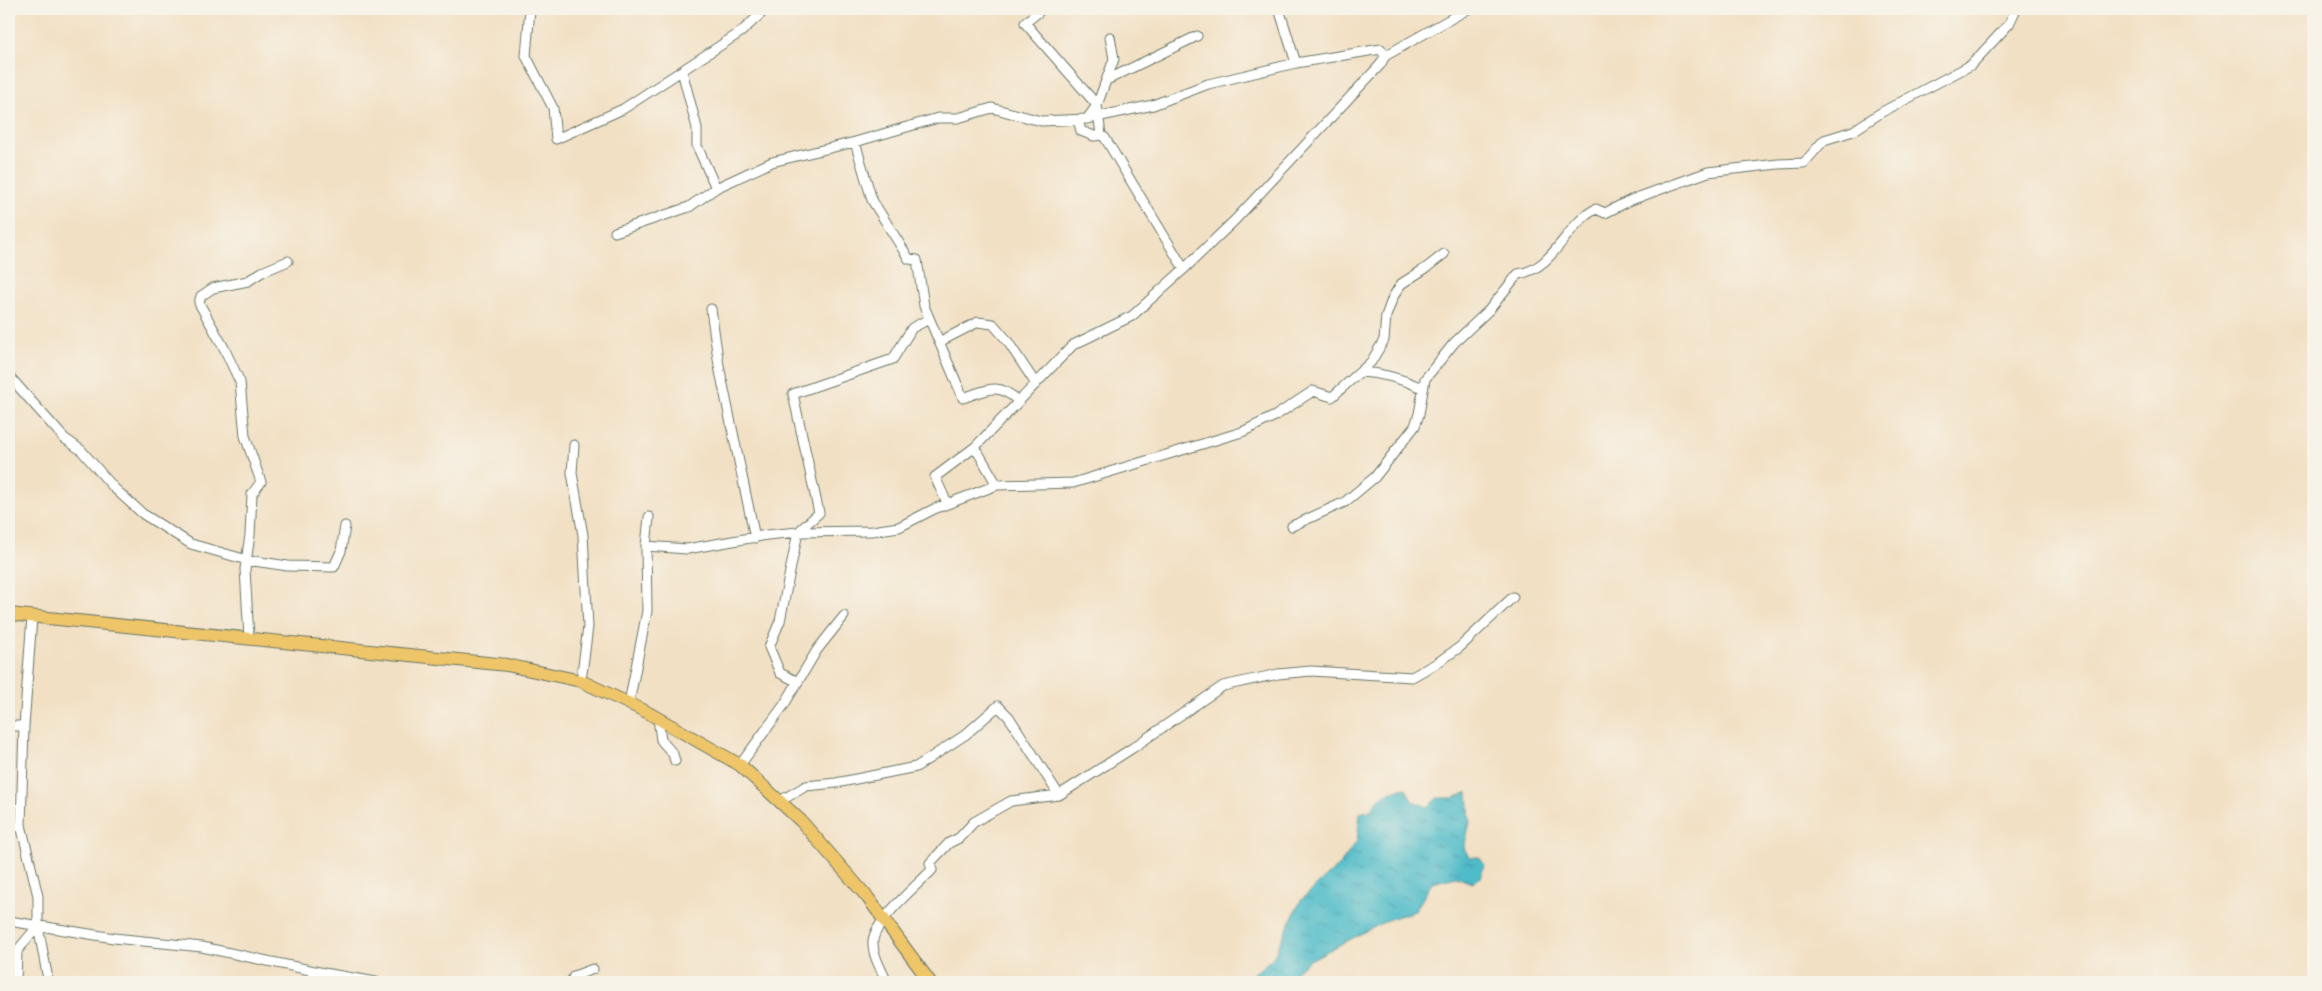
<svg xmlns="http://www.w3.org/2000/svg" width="2322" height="991" font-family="Itim,sans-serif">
<defs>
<pattern id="water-ripples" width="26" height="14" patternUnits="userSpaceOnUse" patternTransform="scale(1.25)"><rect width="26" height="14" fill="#4fbcc9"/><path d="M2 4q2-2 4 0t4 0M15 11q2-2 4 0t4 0" fill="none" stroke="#419aa4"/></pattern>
</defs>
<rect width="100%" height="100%" fill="#f7f3e8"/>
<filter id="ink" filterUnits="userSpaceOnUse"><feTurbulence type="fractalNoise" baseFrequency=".02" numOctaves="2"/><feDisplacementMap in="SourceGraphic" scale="10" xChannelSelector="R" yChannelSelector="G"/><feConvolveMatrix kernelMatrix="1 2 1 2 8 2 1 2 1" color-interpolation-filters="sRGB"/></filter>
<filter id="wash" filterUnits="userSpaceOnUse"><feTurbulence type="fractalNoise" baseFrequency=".0096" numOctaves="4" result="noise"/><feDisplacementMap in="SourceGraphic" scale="20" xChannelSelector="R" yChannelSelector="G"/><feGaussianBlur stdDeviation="1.12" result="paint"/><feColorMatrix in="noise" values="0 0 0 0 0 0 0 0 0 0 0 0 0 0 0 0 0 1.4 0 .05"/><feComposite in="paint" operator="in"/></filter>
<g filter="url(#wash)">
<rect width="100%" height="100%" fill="#f2e0c4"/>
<path fill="url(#water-ripples)" stroke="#377c7e" d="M 1406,788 L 1412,801 L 1428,807 L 1437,798 L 1453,798 L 1468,792 L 1470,822 L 1464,848 L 1469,857 L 1479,857 L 1485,865 L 1480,878 L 1472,883 L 1456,877 L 1432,883 L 1415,911 L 1390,919 L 1308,961 L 1283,982 L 1243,982 L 1272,959 L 1301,900 L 1341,863 L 1357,841 L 1360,813 L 1371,810 C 1379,795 1390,790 1406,788 Z"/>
</g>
<g filter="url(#ink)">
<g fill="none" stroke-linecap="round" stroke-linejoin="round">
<defs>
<path id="minor" d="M 530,9 L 526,56 L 553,108 L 556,139 L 623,109 L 741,32 L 766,9
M 1279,9 L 1296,63
M 1110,37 L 1114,59 L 1097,105 L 1101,135 L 1105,138 L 1184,269
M 1385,56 L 1468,9
M 682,71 L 697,128 L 697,146 L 716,188
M 1107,80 L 1197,36
M 1078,120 L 1081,131 L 1094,136 L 1101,135
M 855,142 L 872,200 L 909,259 L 917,260 L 924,306 L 963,398 C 987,390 998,381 1018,401
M 615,232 L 689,207 L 716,188 L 772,162 L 855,142 L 938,118 L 958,118 L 992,108 L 1041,121 L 1087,119 L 1097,105 L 1025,23 L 1042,9
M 711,309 L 719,366 L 755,538
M 939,342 L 978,322 L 993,324 L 1006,339 L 1036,384
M 1360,372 C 1381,373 1403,379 1422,388
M 9,376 L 64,438 L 81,450 L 114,488 L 143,514 L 191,544 L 247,560 L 288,566 L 334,567 L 341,551 L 345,526
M 574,445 L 572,473 L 583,535 L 588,627 L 581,681
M 975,447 L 997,485
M 947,503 L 935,477 L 975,447 L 1073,345 L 1132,316 L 1184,269 L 1235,220 L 1380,65 L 1385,56 L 1381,49 L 1296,63 L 1208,84 L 1153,105 L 1087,119
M 1292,526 L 1345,502 L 1375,477 L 1415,426 L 1419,414 L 1425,379 L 1454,343 L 1489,310 L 1518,274 C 1555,269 1565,224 1596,209 L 1605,213 L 1631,200 L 1708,172 L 1778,164 L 1804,163 L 1824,140 L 1853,131 L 1882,112 L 1971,65 L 2009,24 L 2016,9
M 646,546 L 687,549 L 767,535 L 798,532 L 872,531 L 899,527 L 934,509 L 997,485 L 1073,483 L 1242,432 L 1275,416 L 1313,391 L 1332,397 L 1371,362 L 1384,340 L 1386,316 L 1393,297 L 1401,284 L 1426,268 L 1444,254
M 249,638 L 245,569 L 250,535 L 252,494 L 261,482 L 245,436 L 240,382 L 224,348 L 199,303 L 201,296 L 213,288 L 248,281 L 262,272 L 288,261
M 798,682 L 780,673 L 769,647 L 780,621 L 798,532 L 819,513 L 793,394 L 893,359 L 912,328 L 929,319
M 629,703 L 647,611 L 646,546 L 649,517
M 658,718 L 661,740 L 673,754 L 675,761
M 9,726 L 24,726
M 740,765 L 784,705 L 817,650 L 844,616
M 780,801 L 806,786 L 836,783 L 916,767 L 965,735 L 998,706 L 1009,717 L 1059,795
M 9,829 L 21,825
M 9,921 L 114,938 L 202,947 L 324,973 L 376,982
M 38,926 L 47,974
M 16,982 L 17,951 L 38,926 L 38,896 L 21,825 L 24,726 L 32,617
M 571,982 L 574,976 L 593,969
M 887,982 C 882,971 872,955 873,942 C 873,922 918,884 932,870 L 930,863 L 949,843 L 959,838 L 974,822 L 1011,801 L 1059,795 L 1131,749 L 1223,686 L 1278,674 L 1311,671 L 1412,677 L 1437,663 L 1460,647 L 1513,597"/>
<path id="highway" d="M 9,614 L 507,665 L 581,681 L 645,711 L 740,765 L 801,821 L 868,898 L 930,982"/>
</defs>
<use href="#minor" stroke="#697666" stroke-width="11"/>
<use href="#highway" stroke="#697666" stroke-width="14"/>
<use href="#minor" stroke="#fff" stroke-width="9"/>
<use href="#highway" stroke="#eec569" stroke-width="12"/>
</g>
</g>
<rect width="2322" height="991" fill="none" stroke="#f7f3e8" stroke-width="30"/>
</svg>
